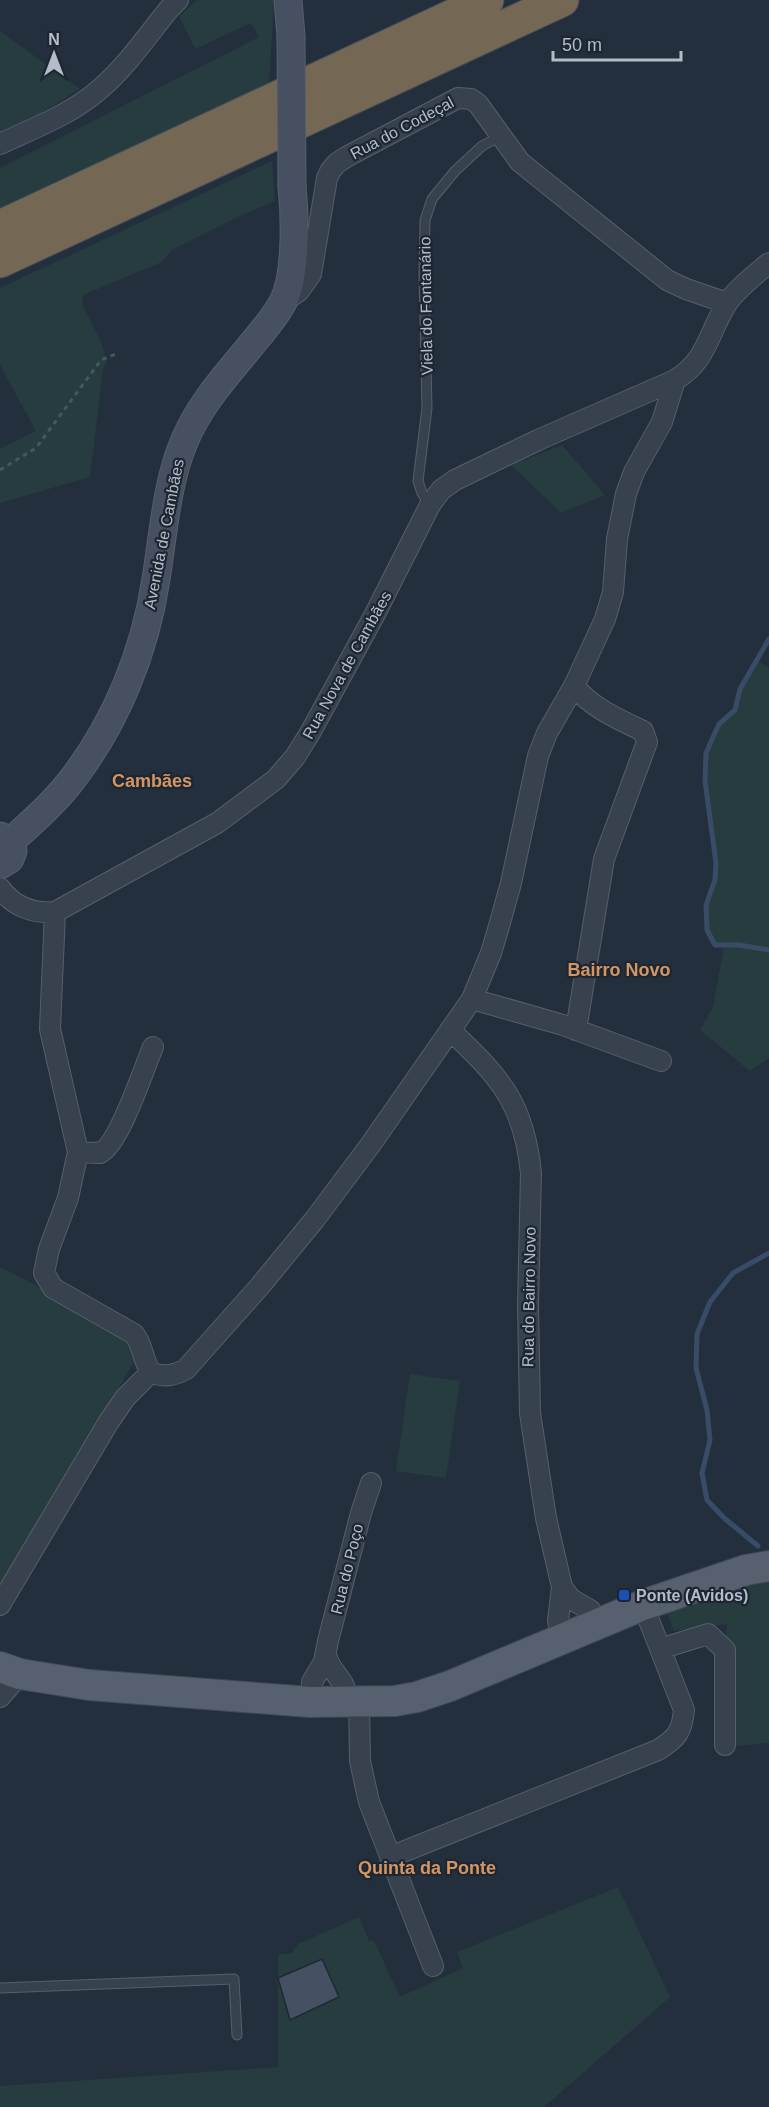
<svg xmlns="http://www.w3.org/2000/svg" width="769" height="2107" font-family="Helvetica,sans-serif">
<rect width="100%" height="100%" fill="#242f3e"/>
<path fill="#263c3f" d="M 197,0 L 274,0 L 269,86 L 0,211 L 0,168 L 259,37 L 251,23 L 195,49 L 179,16 Z
M 0,31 L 80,89 L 33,118 L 0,133 Z
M 272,161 L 275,201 L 236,218 L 172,250 L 162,262 L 83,295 L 82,303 L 102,344 L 107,362 L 103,369 L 90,477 L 0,503 L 0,449 L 36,431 L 0,365 L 0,288 Z
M 562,445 L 605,495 L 561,513 L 511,465 Z
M 758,661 L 769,668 L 769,1058 L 750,1071 L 700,1030 L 713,1007 L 724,946 L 715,945 L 707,930 L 706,905 L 715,880 L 716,863 L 705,781 L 706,753 L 719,724 L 735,710 L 740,689 Z
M 0,1267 C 43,1287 82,1314 123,1337 L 131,1348 L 135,1360 L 4,1588 L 0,1586 Z
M 410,1374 L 460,1381 L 446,1478 L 396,1471 Z
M 769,1582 L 769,1743 L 734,1746 L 725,1650 L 727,1624 L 674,1631 L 667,1613 L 727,1589 Z
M 618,1887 L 670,1997 L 544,2107 L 0,2107 L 0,2086 L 278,2067 L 278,1955 L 292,1953 L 298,1944 L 359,1917 L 369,1941 L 374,1941 L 400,1997 L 463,1968 L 457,1952 Z"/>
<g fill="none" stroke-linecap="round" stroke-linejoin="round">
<path stroke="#394c67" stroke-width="5" d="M 769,639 L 740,689 L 735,710 L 719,724 L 706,753 L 705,781 L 716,863 L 715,880 L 706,905 L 707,930 L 715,945 L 739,945 L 769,950
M 758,1546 L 724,1518 L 707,1500 L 702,1473 L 710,1440 L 707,1410 L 696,1368 L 697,1334 L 710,1302 L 733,1273 L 769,1253"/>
</g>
<path fill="#455162" stroke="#1f2835" stroke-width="1.5" d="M 322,1959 L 339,1997 L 290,2020 L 278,1978 Z"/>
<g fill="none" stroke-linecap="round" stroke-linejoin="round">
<defs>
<path id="lane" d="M 430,505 L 422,493 L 418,481 L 427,408 L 424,274 L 425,220 L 432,199 L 455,171 L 482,146 L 501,136
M 0,1988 L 234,1979 L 237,2035"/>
<path id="street" d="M 0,144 C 34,128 72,114 100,89 C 127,66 147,36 169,9 L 178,0
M 284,301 L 299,291 L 311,274 L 327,178 L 331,170 L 337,163 L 348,156 L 458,98 L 471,99 L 478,104 L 520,162 L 667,280 L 686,289 L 727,303
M 574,686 C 592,708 618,719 643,731 L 647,742 L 604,859 L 576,1030
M 0,888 C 13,906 33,914 55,912 L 217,823 L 276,779 L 295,757 L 310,733 L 375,614 L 430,505 L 441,490 L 455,480 L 538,440 L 675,380 C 707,361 708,334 726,305 C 734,291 756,274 769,263
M 55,912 L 50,1029 L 78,1152 L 68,1198 L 49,1249 L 44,1273 L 53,1288 L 134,1334 C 144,1346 142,1360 151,1372
M 472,999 L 563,1025 L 661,1061
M 450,1030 C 500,1077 524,1103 531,1173 L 528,1306 L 530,1413 L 546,1518 L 562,1587 L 558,1621 L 563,1639
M 78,1152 L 100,1153 C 119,1145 144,1068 153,1047
M 151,1372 C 163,1378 174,1376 186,1369 L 260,1286 L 315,1219 L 371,1144 L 472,999 L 491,953 L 499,926 L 511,883 L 538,756 L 547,733 L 574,686 L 605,619 L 613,592 L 617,539 L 626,494 L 634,472 L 662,422 L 675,380
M 562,1587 L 571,1599 L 590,1610 L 597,1625
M 0,1605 L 108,1423 L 125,1398 L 151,1372
M 660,1649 L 708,1634 L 725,1650 L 725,1745
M 326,1656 C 333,1677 347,1678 347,1703
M 0,1697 L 20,1674
M 310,1702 L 312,1682 L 324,1662 L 328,1641 L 361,1513 L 371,1483
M 359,1702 L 360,1761 L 369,1802 L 433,1966
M 390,1857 L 658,1750 C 677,1738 682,1732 684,1710 L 643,1605"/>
<path id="secondary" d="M 288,0 L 291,36
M 0,836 L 10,842 L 13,851 L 10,859 L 0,865
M 10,842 C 31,823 53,804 71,781 C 116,723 145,652 156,579 C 163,536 167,481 184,442 C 198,407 224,378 248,349 C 260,334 274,319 283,302 C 297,274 295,216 292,186"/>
<path id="primary" d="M 0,1667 L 20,1674 L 89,1685 L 310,1702 L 395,1701 L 417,1697 L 450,1686 L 643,1605 L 746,1570 L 769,1566"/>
<path id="highway" d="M 0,227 L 487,0
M 0,261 L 562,0"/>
</defs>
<use href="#lane" stroke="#565f6c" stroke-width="11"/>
<use href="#street" stroke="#565f6c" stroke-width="22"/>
<use href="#secondary" stroke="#565f6c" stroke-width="29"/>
<use href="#primary" stroke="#414a57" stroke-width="32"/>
<use href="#highway" stroke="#434c59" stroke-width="35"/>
<path stroke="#44595c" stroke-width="3" stroke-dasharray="4.5 4.5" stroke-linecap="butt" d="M 0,470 L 36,448 L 101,360 L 116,354"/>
<use href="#lane" stroke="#38414e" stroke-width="9"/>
<use href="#street" stroke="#38414e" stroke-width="20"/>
<use href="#secondary" stroke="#465061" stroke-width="27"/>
<use href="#primary" stroke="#56606e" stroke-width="30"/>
<use href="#highway" stroke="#746855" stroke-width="33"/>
<defs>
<path id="secondary-bridge" d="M 291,36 L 292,186"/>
</defs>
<use href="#secondary-bridge" stroke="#565f6c" stroke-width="29" stroke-linecap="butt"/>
<use href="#secondary-bridge" stroke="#465061" stroke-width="27"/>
</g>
<rect fill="#1a4fb4" stroke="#1d2633" stroke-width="2" x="618" y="1589" width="12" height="12" rx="3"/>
<g text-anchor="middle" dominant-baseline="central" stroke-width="4.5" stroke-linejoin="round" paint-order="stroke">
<g font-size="16" fill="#b4bcc9" stroke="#1d2633">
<text transform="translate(402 128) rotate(-28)">Rua do Codeçal</text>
<text transform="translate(426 306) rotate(-91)">Viela do Fontanário</text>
<text transform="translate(164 534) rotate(-79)">Avenida de Cambães</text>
<text transform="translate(347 665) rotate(-61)">Rua Nova de Cambães</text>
<text transform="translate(529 1297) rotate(-89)">Rua do Bairro Novo</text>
<text transform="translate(347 1569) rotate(-76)">Rua do Poço</text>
</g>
<g font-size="16" font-weight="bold" fill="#b4bcc9" stroke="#1d2633" text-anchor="start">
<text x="636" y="1595">Ponte (Avidos)</text>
</g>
<g font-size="18" font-weight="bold" fill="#d59563" stroke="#1d2633">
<text x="152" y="781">Cambães</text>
<text x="619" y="970">Bairro Novo</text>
<text x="427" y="1868">Quinta da Ponte</text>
</g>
</g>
<g transform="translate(54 54)" stroke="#1d2633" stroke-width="4.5" paint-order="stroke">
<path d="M0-4.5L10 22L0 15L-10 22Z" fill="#b4bcc9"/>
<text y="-9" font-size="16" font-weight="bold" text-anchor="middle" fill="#b4bcc9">N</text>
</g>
<path d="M553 51v9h128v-9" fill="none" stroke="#b4bcc9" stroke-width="3"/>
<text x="562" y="51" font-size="18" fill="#b4bcc9" stroke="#1d2633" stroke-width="4.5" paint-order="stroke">50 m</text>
</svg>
